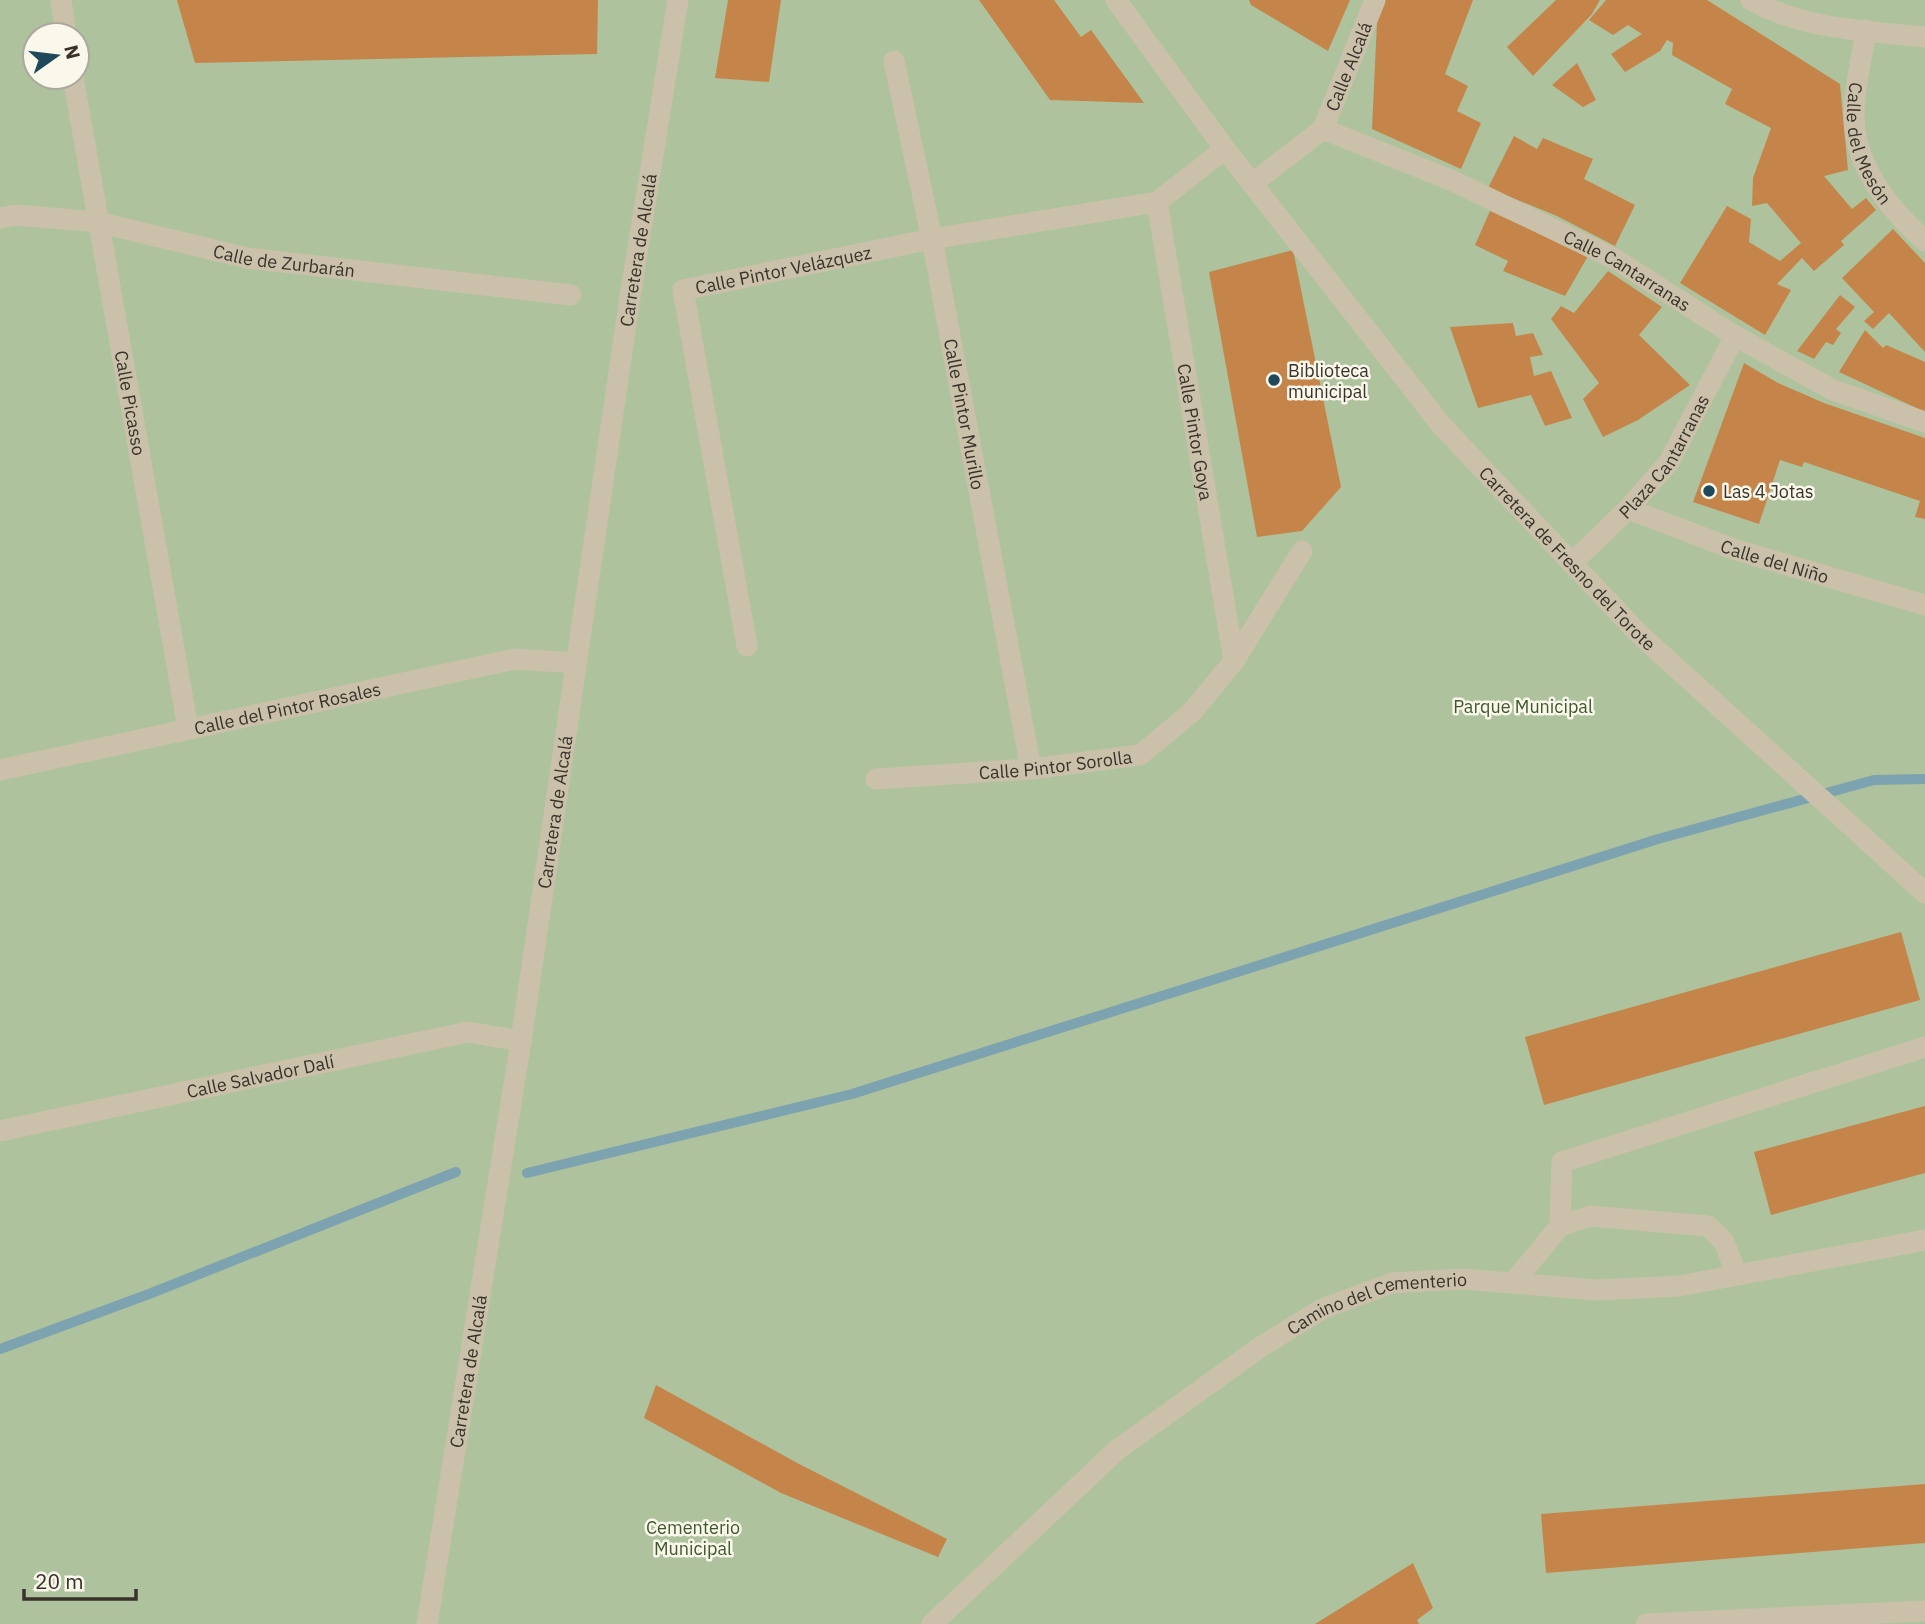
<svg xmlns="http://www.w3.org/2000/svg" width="1925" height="1624" font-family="'IBM Plex Sans',sans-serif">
<rect width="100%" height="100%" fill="#f3eedf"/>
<path fill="#aec29e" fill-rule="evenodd" d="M 0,0 L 1925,0 L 1925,1624 L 0,1624 ZM 35,35 L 77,35 L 77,77 L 35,77 Z"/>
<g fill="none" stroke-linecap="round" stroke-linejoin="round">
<path stroke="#7da2b0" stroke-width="10" d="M 527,1173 L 852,1094 L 1658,839 L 1874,780 L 1925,779
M 0,1349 L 149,1294 L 456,1172"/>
</g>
<path fill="#c5854a" d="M 177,0 L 598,0 L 597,54 L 195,63 Z
M 728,0 L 781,0 L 769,82 L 715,78 Z
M 979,0 L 1054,0 L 1081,37 L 1091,30 L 1144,103 L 1050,100 Z
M 1249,0 L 1350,0 L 1328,51 L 1251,5 Z
M 1384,0 L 1473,0 L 1445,74 L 1468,86 L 1457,111 L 1481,123 L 1461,169 L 1372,129 L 1377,22 Z
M 1556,0 L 1600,0 L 1592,14 L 1533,76 L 1507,47 Z
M 1606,0 L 1707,0 L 1840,84 L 1848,170 L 1824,176 L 1852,209 L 1866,198 L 1876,210 L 1841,241 L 1844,245 L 1814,271 L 1802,258 L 1777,284 L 1791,290 L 1765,335 L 1680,283 L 1727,206 L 1751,219 L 1749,242 L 1780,261 L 1801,243 L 1767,203 L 1752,206 L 1753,178 L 1771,128 L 1725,104 L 1732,89 L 1672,55 L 1673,43 L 1667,40 L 1660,51 L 1625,72 L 1611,54 L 1642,34 L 1628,25 L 1613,35 L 1589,20 Z
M 1577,63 L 1596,100 L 1583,107 L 1552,85 Z
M 1514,136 L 1537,149 L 1543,138 L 1593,159 L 1584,179 L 1635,205 L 1615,246 L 1557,216 L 1488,188 Z
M 1490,211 L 1588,256 L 1565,296 L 1503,271 L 1508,261 L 1475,245 Z
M 1893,229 L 1925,263 L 1925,352 L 1889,313 L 1873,329 L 1864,321 L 1874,312 L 1842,278 Z
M 1293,250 L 1341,487 L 1302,531 L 1257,537 L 1209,272 Z
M 1608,271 L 1662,307 L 1639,335 L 1690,385 L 1638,420 L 1603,437 L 1583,399 L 1599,383 L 1551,319 L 1561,306 L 1574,313 Z
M 1840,295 L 1855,307 L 1836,329 L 1841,333 L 1833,345 L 1826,342 L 1814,359 L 1797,351 Z
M 1513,323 L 1516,336 L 1533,333 L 1543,355 L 1530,357 L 1534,376 L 1551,371 L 1572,418 L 1545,426 L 1531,395 L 1478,408 L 1450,327 Z
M 1865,330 L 1883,348 L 1886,345 L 1925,362 L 1925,412 L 1839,372 Z
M 1744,363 L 1778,383 L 1824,403 L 1925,438 L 1925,519 L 1915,517 L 1920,501 L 1804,462 L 1802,467 L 1780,460 L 1759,524 L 1693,502 Z
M 1901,932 L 1920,1000 L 1544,1105 L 1525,1037 Z
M 1925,1106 L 1925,1173 L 1771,1215 L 1754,1152 Z
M 656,1385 L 799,1464 L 947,1539 L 938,1557 L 781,1493 L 644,1418 Z
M 1925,1484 L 1925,1543 L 1546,1573 L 1541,1514 Z
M 1413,1563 L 1433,1608 L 1417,1620 L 1419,1624 L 1315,1624 Z"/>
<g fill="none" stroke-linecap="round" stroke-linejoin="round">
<g stroke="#cbc1aa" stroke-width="21">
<path d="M 61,0 L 66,35"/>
<path id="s1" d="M 1116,0 L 1225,149 L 1442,426 L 1639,634 L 1925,893"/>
<path d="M 1751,0 C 1801,29 1869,31 1925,37"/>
<path id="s2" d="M 1866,30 C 1862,57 1855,85 1854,111 C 1852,164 1888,208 1925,241"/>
<path id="s3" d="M 894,61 L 932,239 L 1031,769"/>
<path id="s4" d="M 73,77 L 188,728"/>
<path id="s5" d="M 1323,129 L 1453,181 L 1615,259 L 1735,336 L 1833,390 L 1925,422"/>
<path id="s6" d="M 1253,183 L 1323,129 L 1375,0"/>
<path id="s7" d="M 1157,202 L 1234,661"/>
<path id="s8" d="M 0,218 L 16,215 L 97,222 L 247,258 L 571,295"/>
<path id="s9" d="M 1628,509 L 1736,550 L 1925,605"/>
<path id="s10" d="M 1572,563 L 1628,509 L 1669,462 L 1735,336"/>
<path id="s11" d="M 747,646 L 683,290 L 932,239 L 1157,202 L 1225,149"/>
<path id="s12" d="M 0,770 L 515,659 L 576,663"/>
<path id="s13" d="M 876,779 L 1031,769 L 1140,755 L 1192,712 L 1234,661 L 1302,551"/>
<path id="s14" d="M 0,1131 L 468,1032 L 521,1041"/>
<path d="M 1560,1226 L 1562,1162 L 1925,1047"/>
<path d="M 1513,1283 L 1560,1226 L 1590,1216 L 1708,1226 L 1724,1242 L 1737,1275"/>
<path id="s15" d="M 427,1624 L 521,1041 L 630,297 L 678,0"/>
<path id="s16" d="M 932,1624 L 1117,1450 L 1259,1348 L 1322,1309 L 1392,1283 L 1462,1279 L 1596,1290 L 1679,1286 L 1925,1240"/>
<path d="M 1646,1624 L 1925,1611"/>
</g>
</g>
<g fill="#1f485a" stroke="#faf7eb" stroke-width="2.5">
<circle cx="1274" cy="380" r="7"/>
<circle cx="1709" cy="491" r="7"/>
</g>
<g text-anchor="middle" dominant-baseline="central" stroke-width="5" stroke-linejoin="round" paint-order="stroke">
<g font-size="18" fill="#39322a" stroke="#faf7eb">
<text stroke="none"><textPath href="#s6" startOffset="156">Calle Alcalá</textPath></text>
<text stroke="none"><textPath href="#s2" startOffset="117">Calle del Mesón</textPath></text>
<text stroke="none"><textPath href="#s15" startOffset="1390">Carretera de Alcalá</textPath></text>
<text stroke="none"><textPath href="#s8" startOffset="289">Calle de Zurbarán</textPath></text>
<text stroke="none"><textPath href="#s11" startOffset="464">Calle Pintor Velázquez</textPath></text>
<text stroke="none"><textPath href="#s5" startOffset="336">Calle Cantarranas</textPath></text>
<text stroke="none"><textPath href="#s4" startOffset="331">Calle Picasso</textPath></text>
<text stroke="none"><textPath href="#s3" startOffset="360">Calle Pintor Murillo</textPath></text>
<text stroke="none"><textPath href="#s7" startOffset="233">Calle Pintor Goya</textPath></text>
<text stroke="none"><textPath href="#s10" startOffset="142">Plaza Cantarranas</textPath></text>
<text stroke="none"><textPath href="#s1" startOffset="719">Carretera de Fresno del Torote</textPath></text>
<text stroke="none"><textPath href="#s9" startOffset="156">Calle del Niño</textPath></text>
<text stroke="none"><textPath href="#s12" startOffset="294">Calle del Pintor Rosales</textPath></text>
<text stroke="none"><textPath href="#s13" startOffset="180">Calle Pintor Sorolla</textPath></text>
<text stroke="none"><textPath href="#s15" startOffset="822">Carretera de Alcalá</textPath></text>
<text stroke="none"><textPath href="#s14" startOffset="266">Calle Salvador Dalí</textPath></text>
<text stroke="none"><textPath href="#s16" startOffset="558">Camino del Cementerio</textPath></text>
<text stroke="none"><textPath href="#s15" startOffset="256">Carretera de Alcalá</textPath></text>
</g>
<g font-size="18" fill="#39322a" stroke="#faf7eb" text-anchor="start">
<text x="1288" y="370">Biblioteca<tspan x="1288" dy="21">municipal</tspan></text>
<text x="1723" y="491">Las 4 Jotas</text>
</g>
<g font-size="18" fill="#3e572d" stroke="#faf7eb">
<text x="1523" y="706">Parque Municipal</text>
<text x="693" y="1527">Cementerio<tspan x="693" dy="21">Municipal</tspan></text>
</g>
</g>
<g transform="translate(56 56) rotate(76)"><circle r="33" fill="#faf7eb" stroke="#ada89e" stroke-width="2"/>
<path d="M0-5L12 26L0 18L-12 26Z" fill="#1f485a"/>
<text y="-10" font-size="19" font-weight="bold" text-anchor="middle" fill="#39322a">N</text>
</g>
<path d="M24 1589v10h112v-10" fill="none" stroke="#39322a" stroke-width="3.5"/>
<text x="35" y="1589" font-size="21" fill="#39322a" stroke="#faf7eb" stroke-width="5" paint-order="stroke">20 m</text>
</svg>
